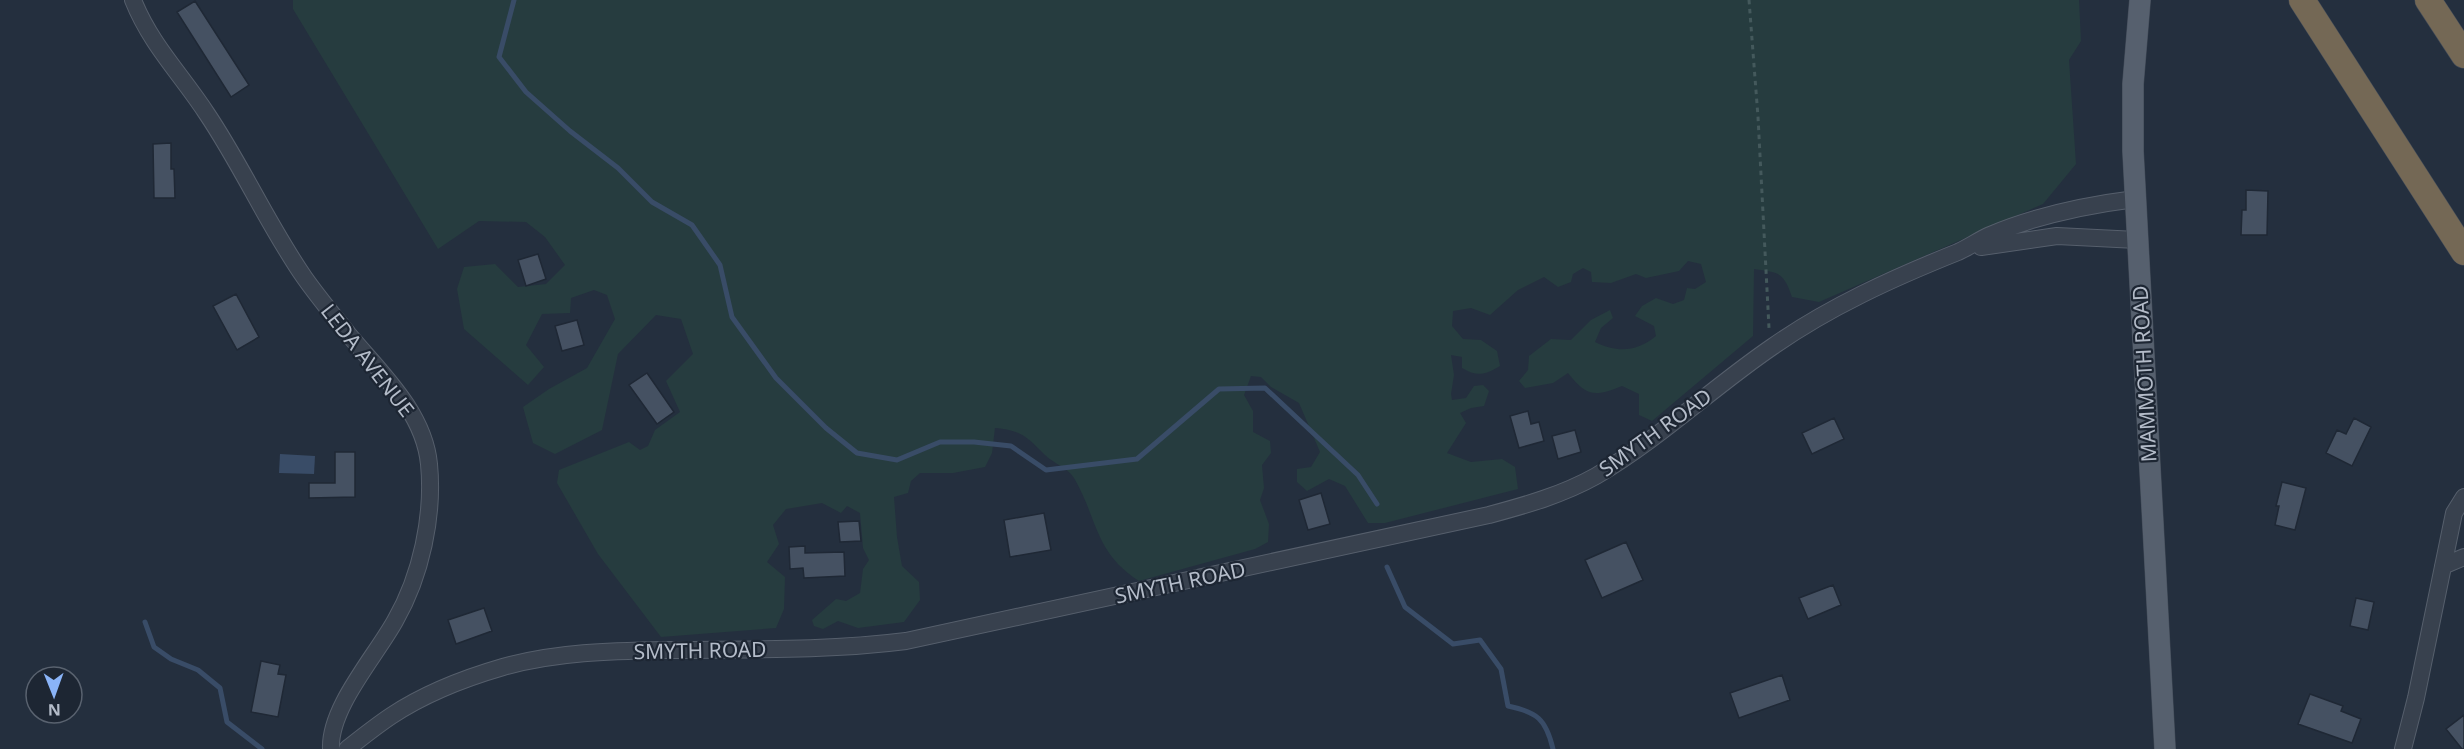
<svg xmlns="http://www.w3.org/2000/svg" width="2464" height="749" font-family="'Noto Sans',sans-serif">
<rect width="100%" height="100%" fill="#242f3e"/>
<path fill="#263c3f" d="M 293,0 L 2079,0 L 2081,41 L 2069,60 L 2076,164 L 2043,204 L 1819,302 L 1792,297 C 1783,271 1779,273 1754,269 L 1753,336 L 1652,421 L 1639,415 L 1639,394 L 1622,386 C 1595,397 1587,397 1568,373 L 1553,383 L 1525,388 L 1519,381 L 1528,370 L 1529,356 L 1551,339 L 1571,340 L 1591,320 L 1610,310 L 1613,318 L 1601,328 L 1595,342 C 1618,353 1636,352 1656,336 L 1654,326 L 1635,316 L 1642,306 L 1656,298 L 1673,304 L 1684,300 L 1687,288 L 1695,289 L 1706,282 L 1701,264 L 1688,261 L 1679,271 L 1646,278 L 1636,274 L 1611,283 L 1592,282 L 1591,272 L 1583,268 L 1573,274 L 1571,282 L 1558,287 L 1544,277 L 1518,290 L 1490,315 L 1471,308 L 1453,311 L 1452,326 L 1463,339 L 1481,340 L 1497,351 L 1500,366 C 1485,375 1477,377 1462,368 L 1462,357 L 1451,355 L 1454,375 L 1451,394 L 1452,400 L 1466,398 L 1474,386 L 1483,385 L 1489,391 L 1484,406 L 1471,408 L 1460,413 L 1466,423 L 1447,453 L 1471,462 L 1502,459 L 1515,467 L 1518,489 L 1385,523 L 1368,523 L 1345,486 L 1329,479 L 1307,491 L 1297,482 L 1297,469 L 1311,467 L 1320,452 L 1299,403 L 1271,387 L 1261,377 L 1251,376 L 1244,395 L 1253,411 L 1253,432 L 1270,441 L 1271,453 L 1262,465 L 1264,488 L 1260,500 L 1269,524 L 1268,542 L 1255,549 L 1139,581 C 1094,552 1098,519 1074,478 C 1068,468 1053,463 1045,455 C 1027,437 1021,430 995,428 L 992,453 L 985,467 L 953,473 L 920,473 L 911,481 L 908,493 L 894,497 L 897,537 L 902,566 L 919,582 L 920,600 L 904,622 L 858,628 L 838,621 L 823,629 L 814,626 L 812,620 L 836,599 L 846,601 L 860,593 L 863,569 L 869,560 L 863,548 L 860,513 L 847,506 L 841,513 L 822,503 L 786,509 L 773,525 L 779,544 L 767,562 L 785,577 L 784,609 L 776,628 L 661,637 L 598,554 L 557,483 L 559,470 L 629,442 L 640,450 L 648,446 L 655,430 L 680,412 L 666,381 L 693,354 L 681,319 L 656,315 L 618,354 L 602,430 L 555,454 L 533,443 L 523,407 L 549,389 L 587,368 L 615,319 L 607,295 L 594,290 L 571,298 L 570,313 L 542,314 L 526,345 L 544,367 L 528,385 L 464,329 L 457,289 L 464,267 L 495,264 L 518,287 L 546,284 L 565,265 L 545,237 L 526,222 L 479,221 L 438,249 L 293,9 Z"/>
<path fill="#394c67" d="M 280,454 L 315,456 L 314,474 L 279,473 Z"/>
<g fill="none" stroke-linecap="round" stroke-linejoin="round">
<path stroke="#394c67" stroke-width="5" d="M 514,0 L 499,57 L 526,92 L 570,131 L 618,168 L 652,202 L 692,225 L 720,265 L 732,317 L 776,378 L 826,428 L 857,453 L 897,460 L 940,442 L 974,442 L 1011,446 L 1046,470 L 1137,459 L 1219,389 L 1265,388 L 1358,475 L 1377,504
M 1387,567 L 1405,607 L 1453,644 L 1480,640 L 1501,669 L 1508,706 C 1537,712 1546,719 1553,749
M 145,622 L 154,647 L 171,659 L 198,670 L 220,688 L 227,722 L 262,749"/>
</g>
<path fill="#455162" stroke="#1f2835" stroke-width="1.5" d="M 195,1 L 249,85 L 231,97 L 177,12 Z
M 171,143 L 171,169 L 174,169 L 175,198 L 154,198 L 153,144 Z
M 2246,190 L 2268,191 L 2267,235 L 2241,235 L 2242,210 L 2246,210 Z
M 538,254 L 546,279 L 526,286 L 518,260 Z
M 236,294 L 259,337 L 237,350 L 213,306 Z
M 577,320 L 584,345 L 562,351 L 555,326 Z
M 647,373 L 674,412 L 657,424 L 629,385 Z
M 1528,411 L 1531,424 L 1539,422 L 1544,441 L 1519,448 L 1510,416 Z
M 1834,418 L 1844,439 L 1812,454 L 1802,433 Z
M 2354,418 L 2371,427 L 2352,466 L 2326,453 L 2337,430 L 2346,434 Z
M 1575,430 L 1581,452 L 1558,459 L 1552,436 Z
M 335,452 L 355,452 L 355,497 L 309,498 L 309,483 L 335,483 Z
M 2282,482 L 2306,488 L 2295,530 L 2275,525 L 2279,506 L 2276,506 Z
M 1321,493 L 1330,524 L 1308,530 L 1299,500 Z
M 1044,513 L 1051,550 L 1010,557 L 1004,520 Z
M 859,521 L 861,541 L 840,542 L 838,522 Z
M 1626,542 L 1643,580 L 1602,598 L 1585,560 Z
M 805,546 L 805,553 L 844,552 L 845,576 L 804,578 L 803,568 L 790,569 L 789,547 Z
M 1833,585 L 1841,605 L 1808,619 L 1799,598 Z
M 2356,598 L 2374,602 L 2368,630 L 2350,626 Z
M 484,608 L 492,631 L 456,644 L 448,620 Z
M 261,661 L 280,665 L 278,674 L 286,675 L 278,717 L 251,712 Z
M 1782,675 L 1790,700 L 1739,718 L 1730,693 Z
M 2310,694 L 2343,706 L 2341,711 L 2361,719 L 2352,743 L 2298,724 Z
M 2464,715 L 2464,749 L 2462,749 L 2446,729 Z"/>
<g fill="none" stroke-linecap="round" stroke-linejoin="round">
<defs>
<path id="minor" d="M 133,0 C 151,45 181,74 207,114 C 242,166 268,225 304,277 C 318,297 334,316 349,335 C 380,372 424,412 429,464 C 434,516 421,576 395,621 C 375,657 329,708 331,749
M 1981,247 L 2057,236 L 2137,240
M 2443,566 L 2464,557
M 347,749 C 361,738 376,726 391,716 C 424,694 465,678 503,667 C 556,652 611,651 665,650 C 746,649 827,651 906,641 L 1489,515 C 1526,505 1562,495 1596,476 C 1659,439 1712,388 1772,347 C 1829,307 1893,278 1958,252 C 1969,247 1979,240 1990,235 C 2035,216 2087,205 2135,199
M 2403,749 L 2416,698 L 2454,513 L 2464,497"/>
<path id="major" d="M 2140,0 L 2133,84 L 2133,151 L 2165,749"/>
<path id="highway" d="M 2302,0 L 2464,252
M 2428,0 L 2464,55"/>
</defs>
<use href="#minor" stroke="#565f6c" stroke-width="18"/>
<use href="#major" stroke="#414a57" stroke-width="22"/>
<use href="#highway" stroke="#434c59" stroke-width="27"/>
<path stroke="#44595c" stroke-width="3" stroke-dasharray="4.5 4.5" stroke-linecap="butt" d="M 1749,0 L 1758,117 L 1769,328"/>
<use href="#minor" stroke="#38414e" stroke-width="16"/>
<use href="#major" stroke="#56606e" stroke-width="21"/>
<use href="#highway" stroke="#746855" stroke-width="26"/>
</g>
<g text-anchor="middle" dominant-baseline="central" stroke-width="4.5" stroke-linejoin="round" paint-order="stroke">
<g font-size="21" fill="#b4bcc9" stroke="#1d2633">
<text transform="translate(368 360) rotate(52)">LEDA AVENUE</text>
<text transform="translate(2144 374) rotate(-93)">MAMMOTH ROAD</text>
<text transform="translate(1655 432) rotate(-36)">SMYTH ROAD</text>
<text transform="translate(1180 582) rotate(-12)">SMYTH ROAD</text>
<text transform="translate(700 650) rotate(-1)">SMYTH ROAD</text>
</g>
</g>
<g transform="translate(54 695) rotate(179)"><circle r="28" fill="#1d2633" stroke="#59626f" stroke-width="1.5"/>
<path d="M0-4.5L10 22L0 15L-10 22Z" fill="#8ab4f8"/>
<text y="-9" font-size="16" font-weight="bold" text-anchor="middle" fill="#b4bcc9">N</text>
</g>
</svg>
